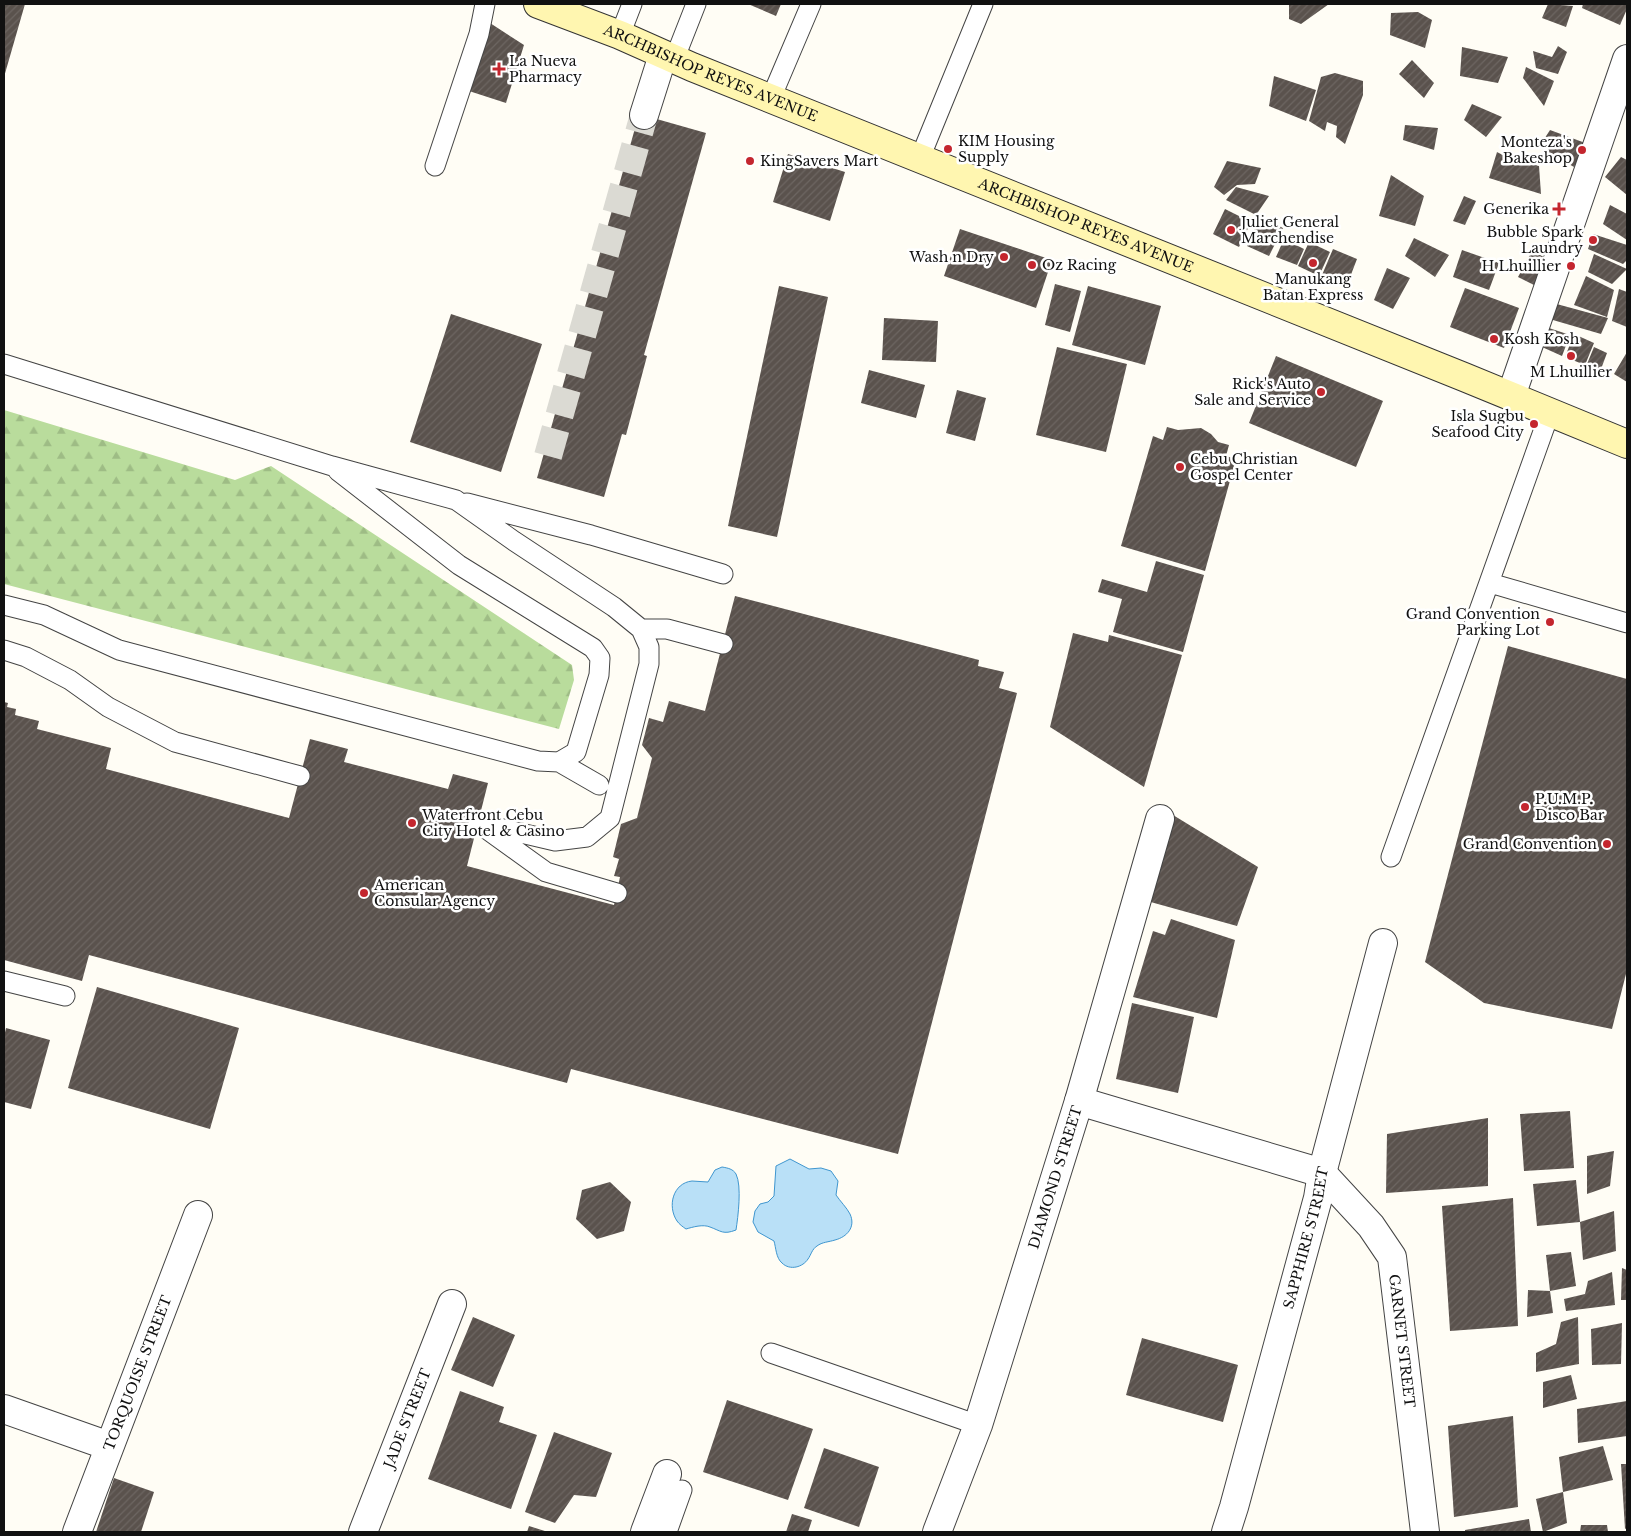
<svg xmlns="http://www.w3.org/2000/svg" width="1631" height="1536" font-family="'Libre Baskerville',serif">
<defs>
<pattern id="forest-firs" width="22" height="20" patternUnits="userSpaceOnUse" patternTransform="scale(1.25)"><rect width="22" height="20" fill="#b9dc9c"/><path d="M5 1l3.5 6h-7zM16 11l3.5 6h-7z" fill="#9ebc85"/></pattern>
<pattern id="building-hatch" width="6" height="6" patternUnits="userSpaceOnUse" patternTransform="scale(1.25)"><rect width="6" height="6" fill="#5a524d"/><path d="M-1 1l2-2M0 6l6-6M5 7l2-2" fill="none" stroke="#6d6662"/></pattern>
</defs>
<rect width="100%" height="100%" fill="#fffdf5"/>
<path fill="url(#forest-firs)" d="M 4,410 L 235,480 L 271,466 L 572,665 L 574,680 L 559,729 L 4,584 Z"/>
<path fill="#b9e0f7" stroke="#3f96cf" d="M 790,1159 L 809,1169 L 821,1168 L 831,1171 L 838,1181 L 836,1195 C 840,1201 847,1208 850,1214 C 856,1227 847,1237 835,1240 C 829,1242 822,1242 817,1246 C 812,1249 811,1255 808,1259 C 803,1267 790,1271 782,1263 C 776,1258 776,1248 774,1241 L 758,1232 L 753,1222 L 755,1211 L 760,1204 L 768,1202 L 774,1196 L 776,1166 Z
M 722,1167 C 728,1168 733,1169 736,1174 C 742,1186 738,1217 736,1230 C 723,1235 721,1231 710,1227 C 703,1224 693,1227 686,1229 C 683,1227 679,1224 677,1221 C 667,1206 673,1183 692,1181 C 697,1181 703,1182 708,1182 L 715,1170 Z"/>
<path fill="url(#building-hatch)" d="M 4,4 L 25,4 L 4,77 Z
M 748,4 L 781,4 L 776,16 Z
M 1289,4 L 1329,4 L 1301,24 L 1289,19 Z
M 1548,4 L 1573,6 L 1566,27 L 1542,18 Z
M 1583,4 L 1627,4 L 1627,9 L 1620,25 L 1582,8 Z
M 1418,12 L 1432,20 L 1425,48 L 1390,35 L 1391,13 Z
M 490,23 L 524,45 L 506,103 L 469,91 Z
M 1558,46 L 1567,52 L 1558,74 L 1536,68 L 1533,51 L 1552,57 Z
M 1462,47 L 1508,57 L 1498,83 L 1460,76 Z
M 1412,60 L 1434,83 L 1424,98 L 1399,74 Z
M 1526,67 L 1554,81 L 1544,106 L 1523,78 Z
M 1335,73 L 1363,81 L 1363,95 L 1345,144 L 1336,137 L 1337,126 L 1327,122 L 1325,131 L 1309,121 L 1321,77 Z
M 1274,76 L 1316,90 L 1306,121 L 1269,106 Z
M 1472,104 L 1502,117 L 1486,137 L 1464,120 Z
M 639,114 L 706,133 L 644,355 L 647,356 L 626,435 L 622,434 L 604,497 L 537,478 Z
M 1405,125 L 1438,128 L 1434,150 L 1403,140 Z
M 1550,130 L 1588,144 L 1574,167 L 1539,147 Z
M 1497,152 L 1520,164 L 1530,163 L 1539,166 L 1541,194 L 1489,178 Z
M 788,154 L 845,172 L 830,221 L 773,202 Z
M 1621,157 L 1627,160 L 1627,195 L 1605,177 Z
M 1227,161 L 1261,168 L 1255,184 L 1237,185 L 1224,195 L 1214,187 Z
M 1391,175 L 1424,196 L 1415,226 L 1379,216 Z
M 1236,187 L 1269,196 L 1256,215 L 1226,200 Z
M 1464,196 L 1476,201 L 1465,225 L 1453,221 Z
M 1610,205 L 1627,214 L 1627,240 L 1603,224 Z
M 1225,209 L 1251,222 L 1239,247 L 1213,234 Z
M 1260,217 L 1283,228 L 1269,256 L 1247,246 Z
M 960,229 L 1052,260 L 1036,308 L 944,276 Z
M 1593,234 L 1627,245 L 1627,260 L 1623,264 L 1588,249 Z
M 1414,238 L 1449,255 L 1435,277 L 1405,256 Z
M 1284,239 L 1304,249 L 1297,265 L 1276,257 Z
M 1309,242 L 1330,252 L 1319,276 L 1298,266 Z
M 1333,249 L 1357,259 L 1347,285 L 1322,275 Z
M 1462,250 L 1499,263 L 1489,290 L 1453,277 Z
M 1532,251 L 1548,259 L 1534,285 L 1518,277 Z
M 1594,254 L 1627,269 L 1612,284 L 1588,272 Z
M 1387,268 L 1410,278 L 1393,309 L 1374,300 Z
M 1586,276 L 1614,290 L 1607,317 L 1574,305 Z
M 1055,284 L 1081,291 L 1070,332 L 1045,325 Z
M 779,286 L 828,297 L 777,537 L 728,526 Z
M 1088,286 L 1161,306 L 1145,365 L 1072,345 Z
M 1465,288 L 1519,308 L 1504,348 L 1450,327 Z
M 1619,289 L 1627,292 L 1627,327 L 1612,321 Z
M 1553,303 L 1608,318 L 1601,334 L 1546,318 Z
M 451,314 L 542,344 L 501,472 L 410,442 Z
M 884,318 L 938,321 L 936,362 L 882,360 Z
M 1549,328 L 1570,335 L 1562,356 L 1542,347 Z
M 1574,334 L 1594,343 L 1585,365 L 1565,357 Z
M 1057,347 L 1127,364 L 1106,452 L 1036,435 Z
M 1594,347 L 1607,353 L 1601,369 L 1587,364 Z
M 1627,352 L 1627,382 L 1614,374 Z
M 1276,356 L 1383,401 L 1356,467 L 1249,423 Z
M 869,370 L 925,385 L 916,418 L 861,403 Z
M 957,390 L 986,398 L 975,441 L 946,433 Z
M 1167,427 L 1178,430 L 1201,428 L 1211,434 L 1218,442 L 1229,445 L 1226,456 L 1236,459 L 1205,571 L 1121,546 L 1153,436 L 1163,440 Z
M 1156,561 L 1204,575 L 1183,652 L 1113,632 L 1122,599 L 1098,592 L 1102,579 L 1147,592 Z
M 735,596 L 979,660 L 978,666 L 1004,672 L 999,688 L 1017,693 L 898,1154 L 571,1069 L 567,1083 L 89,955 L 82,981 L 4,960 L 4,702 L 8,703 L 7,707 L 16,709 L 15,715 L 39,721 L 37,729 L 111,748 L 106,769 L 289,818 L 310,739 L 348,749 L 344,762 L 448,789 L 453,774 L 488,783 L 467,866 L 614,905 L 620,877 L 614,876 L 619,859 L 613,857 L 621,824 L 637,818 L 652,758 L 642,745 L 649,718 L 663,722 L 669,701 L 705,711 Z
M 1073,633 L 1108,642 L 1109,635 L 1182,655 L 1144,787 L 1050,727 Z
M 1508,646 L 1627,679 L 1627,970 L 1612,1029 L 1484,1003 L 1425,962 Z
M 1173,815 L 1258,867 L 1237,926 L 1147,901 Z
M 1171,919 L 1235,940 L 1217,1018 L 1133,997 L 1153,931 L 1165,935 Z
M 97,987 L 239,1028 L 210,1129 L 68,1088 Z
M 1132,1003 L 1194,1017 L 1178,1093 L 1116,1079 Z
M 6,1028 L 50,1040 L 31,1109 L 4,1102 L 4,1037 Z
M 1570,1111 L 1574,1168 L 1524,1171 L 1520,1114 Z
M 1488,1118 L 1488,1186 L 1386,1193 L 1387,1134 Z
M 1614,1151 L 1610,1186 L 1587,1194 L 1587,1156 Z
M 1576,1180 L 1580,1222 L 1537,1226 L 1533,1184 Z
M 610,1182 L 631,1202 L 624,1231 L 597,1239 L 576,1219 L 582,1190 Z
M 1513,1198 L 1518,1326 L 1450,1331 L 1442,1206 Z
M 1614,1211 L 1616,1251 L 1583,1260 L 1580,1222 Z
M 1571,1252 L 1576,1286 L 1550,1291 L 1546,1255 Z
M 1622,1268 L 1627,1270 L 1627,1300 L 1621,1300 Z
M 1612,1272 L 1615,1305 L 1566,1311 L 1564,1299 L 1585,1294 L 1588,1281 Z
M 1528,1290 L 1550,1291 L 1553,1313 L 1527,1317 Z
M 473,1317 L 515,1335 L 493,1387 L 451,1370 Z
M 1578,1317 L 1579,1364 L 1536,1372 L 1536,1353 L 1556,1344 L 1561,1322 Z
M 1622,1323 L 1621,1364 L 1592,1365 L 1591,1329 Z
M 1142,1338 L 1238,1365 L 1223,1422 L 1126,1395 Z
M 1571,1375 L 1577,1399 L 1543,1408 L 1543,1382 Z
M 460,1391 L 504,1407 L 499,1422 L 537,1435 L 511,1509 L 428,1479 Z
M 727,1400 L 813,1429 L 788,1500 L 703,1472 Z
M 1627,1401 L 1627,1436 L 1578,1443 L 1577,1409 Z
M 1513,1416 L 1518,1507 L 1454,1517 L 1448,1426 Z
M 554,1432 L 612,1453 L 596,1497 L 574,1495 L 555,1523 L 525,1512 Z
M 1603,1446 L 1613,1480 L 1563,1492 L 1559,1457 Z
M 824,1448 L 879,1467 L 859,1527 L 804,1508 Z
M 1621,1464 L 1627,1464 L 1627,1528 L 1625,1529 Z
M 114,1478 L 154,1492 L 141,1532 L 96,1532 Z
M 1563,1492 L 1567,1523 L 1543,1532 L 1536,1499 Z
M 792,1514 L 812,1520 L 808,1532 L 786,1532 Z
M 1529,1519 L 1531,1532 L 1465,1532 L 1465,1530 Z
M 1581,1525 L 1607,1525 L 1608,1532 L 1580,1532 Z
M 529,1526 L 548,1532 L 527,1532 Z"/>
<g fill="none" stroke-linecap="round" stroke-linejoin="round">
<path stroke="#dbdad3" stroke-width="28" stroke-dasharray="28 14" stroke-linecap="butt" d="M 548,456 L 644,115"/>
<defs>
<path id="lane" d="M 620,35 L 632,4
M 674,60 L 696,4
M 771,98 L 811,4
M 920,158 L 983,4
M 435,166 L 479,34 L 485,4
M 4,364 L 332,466 L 456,500 L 514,541 L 614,607 L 641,629 L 649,647 L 649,664 L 610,818 L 587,837 L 555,841 L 478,823
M 467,503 L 591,535 L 723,574
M 1490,583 L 1627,623
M 4,605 L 44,615 L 119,650 L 538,761 L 559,762 L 576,752 L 599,675 L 600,658 L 593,648 L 459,565 L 338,471
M 641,629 L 667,629 L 723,644
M 4,650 L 26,657 L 70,680 L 108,707 L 175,742 L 300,776
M 559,762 L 599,785
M 485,828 L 546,872 L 617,893
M 1391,857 L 1550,412
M 4,981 L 65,996
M 771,1353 L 978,1425
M 667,1532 L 682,1490"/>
<g id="street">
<path d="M 644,115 L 663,55"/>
<path d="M 1511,396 L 1627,59"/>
<path d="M 1079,1101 L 1322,1173"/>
<path id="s1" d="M 1322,1173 L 1371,1226 L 1392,1257 L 1425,1532"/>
<path d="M 4,1409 L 109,1446"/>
<path id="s2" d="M 77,1532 L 198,1215"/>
<path id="s3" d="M 363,1532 L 452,1304"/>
<path d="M 645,1532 L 667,1474"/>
<path id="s4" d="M 937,1532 L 978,1425 L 1079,1101 L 1160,819"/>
<path id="s5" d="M 1226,1532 L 1234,1507 L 1318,1198 L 1322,1173 L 1383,943"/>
</g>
<g id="secondary">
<path id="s6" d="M 538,4 L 620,35 L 692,67 L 1464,377 L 1627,444"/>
</g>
</defs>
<use href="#lane" stroke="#444" stroke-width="21"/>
<use href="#street" stroke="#444" stroke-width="30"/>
<use href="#secondary" stroke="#333" stroke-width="30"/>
<use href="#lane" stroke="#fff" stroke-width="19"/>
<use href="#street" stroke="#fff" stroke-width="28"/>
<use href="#secondary" stroke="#fff6b0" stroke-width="28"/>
</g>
<g fill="#c4262e" stroke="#fff" stroke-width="2">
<path d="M496.5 61.5h5v5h5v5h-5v5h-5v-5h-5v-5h5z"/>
<circle cx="948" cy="149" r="5"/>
<circle cx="1582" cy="150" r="5"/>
<circle cx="750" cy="161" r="5"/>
<path d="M1556.5 201.5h5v5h5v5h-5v5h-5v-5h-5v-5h5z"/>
<circle cx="1231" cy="230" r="5"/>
<circle cx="1593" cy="240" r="5"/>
<circle cx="1004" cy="257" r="5"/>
<circle cx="1313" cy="263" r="5"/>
<circle cx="1032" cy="265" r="5"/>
<circle cx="1571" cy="266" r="5"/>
<circle cx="1494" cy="339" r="5"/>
<circle cx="1571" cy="356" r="5"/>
<circle cx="1321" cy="392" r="5"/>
<circle cx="1534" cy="424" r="5"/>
<circle cx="1180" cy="467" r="5"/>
<circle cx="1550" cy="622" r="5"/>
<circle cx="1525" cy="807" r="5"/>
<circle cx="412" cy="823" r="5"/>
<circle cx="1607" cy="844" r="5"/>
<circle cx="364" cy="893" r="5"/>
</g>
<g text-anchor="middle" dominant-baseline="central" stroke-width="5" stroke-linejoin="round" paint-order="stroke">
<g font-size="14" fill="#111" stroke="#fff" text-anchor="start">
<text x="509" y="61">La Nueva<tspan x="509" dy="16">Pharmacy</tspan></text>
<text x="958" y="141">KIM Housing<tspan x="958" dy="16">Supply</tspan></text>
<text x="1572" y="142" text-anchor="end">Monteza's<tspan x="1572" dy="16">Bakeshop</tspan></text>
<text x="760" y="161">KingSavers Mart</text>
<text x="1549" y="209" text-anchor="end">Generika</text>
<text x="1241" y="222">Juliet General<tspan x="1241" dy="16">Marchendise</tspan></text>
<text x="1583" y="232" text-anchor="end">Bubble Spark<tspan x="1583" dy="16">Laundry</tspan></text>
<text x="994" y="257" text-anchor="end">Wash n Dry</text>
<text x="1042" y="265">Oz Racing</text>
<text x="1561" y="266" text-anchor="end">H Lhuillier</text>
<text x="1313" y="279" text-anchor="middle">Manukang<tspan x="1313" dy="16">Batan Express</tspan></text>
<text x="1504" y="339">Kosh Kosh</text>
<text x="1571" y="372" text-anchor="middle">M Lhuillier</text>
<text x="1311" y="384" text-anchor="end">Rick's Auto<tspan x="1311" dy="16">Sale and Service</tspan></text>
<text x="1524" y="416" text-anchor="end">Isla Sugbu<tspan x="1524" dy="16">Seafood City</tspan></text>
<text x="1190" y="459">Cebu Christian<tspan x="1190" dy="16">Gospel Center</tspan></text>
<text x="1540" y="614" text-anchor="end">Grand Convention<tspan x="1540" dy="16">Parking Lot</tspan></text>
<text x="1535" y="799">P.U.M.P.<tspan x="1535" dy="16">Disco Bar</tspan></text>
<text x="422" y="815">Waterfront Cebu<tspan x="422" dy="16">City Hotel &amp; Casino</tspan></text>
<text x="1597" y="844" text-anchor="end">Grand Convention</text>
<text x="374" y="885">American<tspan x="374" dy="16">Consular Agency</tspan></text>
</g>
<g font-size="14" fill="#111" stroke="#fff">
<text stroke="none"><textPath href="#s6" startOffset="186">ARCHBISHOP REYES AVENUE</textPath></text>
<text stroke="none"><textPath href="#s6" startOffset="591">ARCHBISHOP REYES AVENUE</textPath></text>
<text stroke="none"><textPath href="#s4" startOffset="374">DIAMOND STREET</textPath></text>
<text stroke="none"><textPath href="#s5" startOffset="305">SAPPHIRE STREET</textPath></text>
<text stroke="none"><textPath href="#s1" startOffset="194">GARNET STREET</textPath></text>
<text stroke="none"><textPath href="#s2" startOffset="170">TORQUOISE STREET</textPath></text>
<text stroke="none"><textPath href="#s3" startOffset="122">JADE STREET</textPath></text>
</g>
</g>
<rect width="1631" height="1536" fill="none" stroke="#111111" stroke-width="10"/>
</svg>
